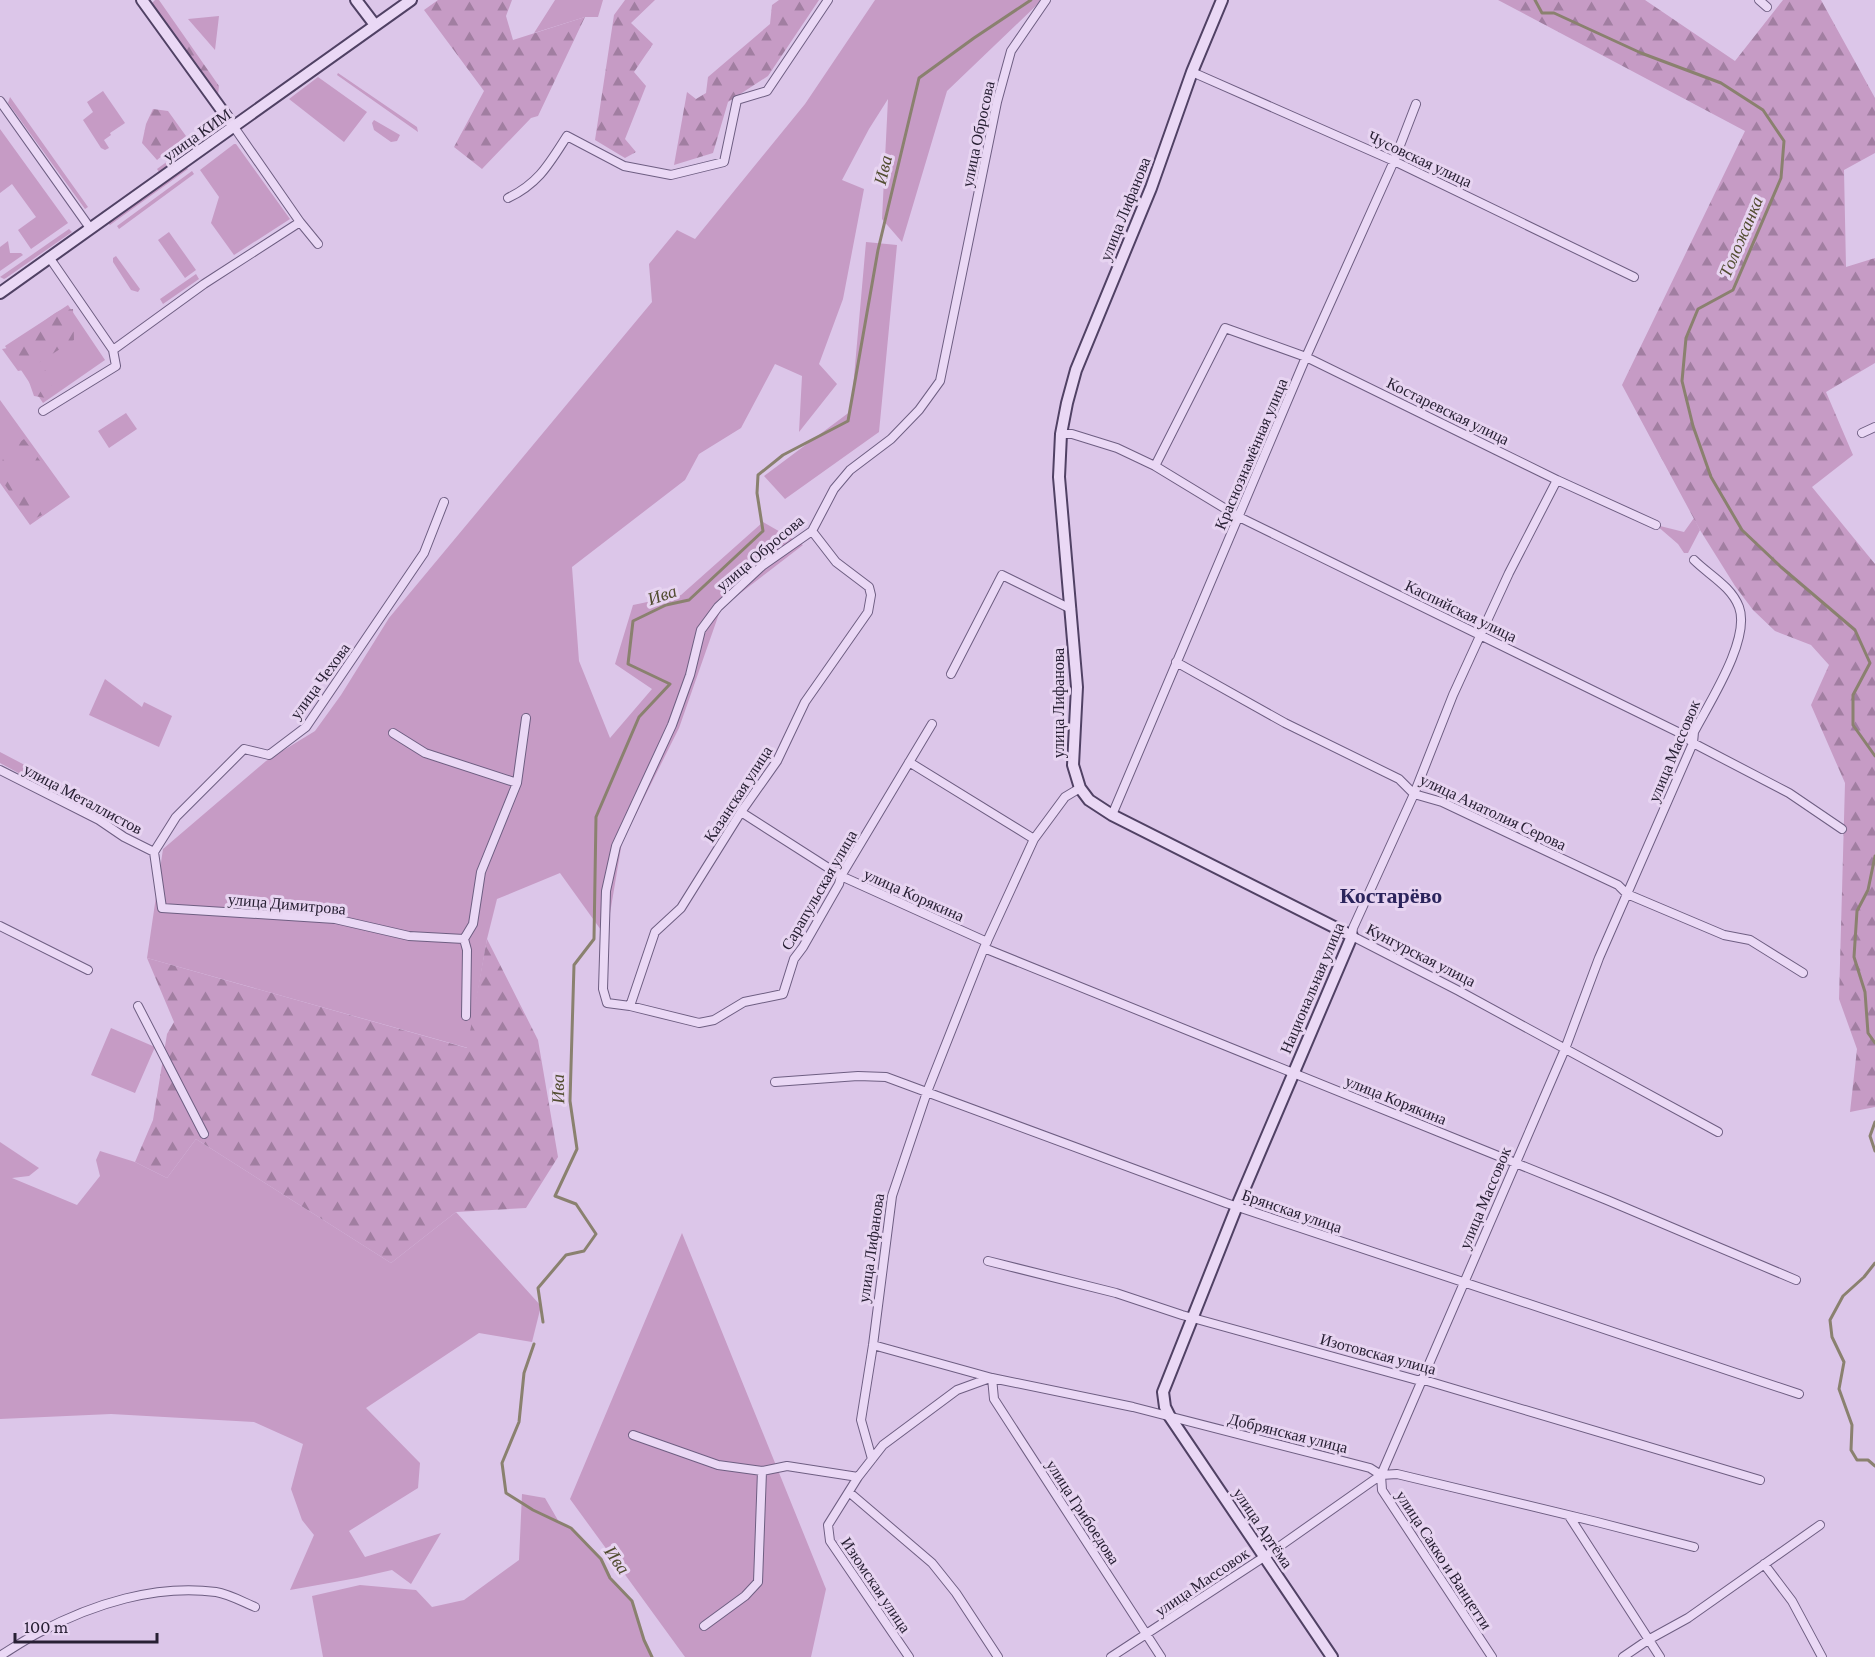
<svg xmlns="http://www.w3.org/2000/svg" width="1875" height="1657" font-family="'Crimson Pro',serif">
<defs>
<pattern id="forest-firs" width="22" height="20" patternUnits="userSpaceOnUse" patternTransform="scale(1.5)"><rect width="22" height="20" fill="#c69bc5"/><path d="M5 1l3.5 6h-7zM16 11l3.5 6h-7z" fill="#a17ea1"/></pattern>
</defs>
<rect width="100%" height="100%" fill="#dcc6e9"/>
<path fill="#c69bc5" d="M 555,0 L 603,0 L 598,17 L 585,17 L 534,33 Z
M 875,0 L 1042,0 L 947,91 L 902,242 L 882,219 L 888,99 L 869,129 L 842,180 L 864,189 L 843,299 L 819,364 L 837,384 L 799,432 L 802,376 L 775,364 L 741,428 L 699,454 L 685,480 L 572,567 L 579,661 L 610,738 L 652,689 L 615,664 L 633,605 L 681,595 L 763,522 L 803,545 L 721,608 L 679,728 L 622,842 L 606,937 L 560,873 L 497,899 L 487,939 L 468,1048 L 147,958 L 163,849 L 266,761 L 315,731 L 341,695 L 389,618 L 652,302 L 649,264 L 677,230 L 695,239 L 805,104 Z
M 219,16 L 215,50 L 188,19 Z
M 338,73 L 417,127 L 418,132 L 337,75 Z
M 318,77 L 367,112 L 344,142 L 289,99 Z
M 103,91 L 125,123 L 110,133 L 111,135 L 104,140 L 109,148 L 105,150 L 101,148 L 83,120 L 93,112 L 87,102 Z
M 10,97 L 88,207 L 85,209 L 8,103 Z
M 374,120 L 400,135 L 397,141 L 391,142 L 374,130 L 372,123 Z
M 0,129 L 68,223 L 31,249 L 18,230 L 36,217 L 12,184 L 0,193 Z
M 212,129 L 214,132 L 159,172 L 157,169 Z
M 234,144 L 236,144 L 290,219 L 234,255 L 211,223 L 219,197 L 200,170 Z
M 186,167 L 188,169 L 110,225 L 108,223 Z
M 192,171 L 194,174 L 119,229 L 117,226 Z
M 69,229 L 72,232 L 6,278 L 4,279 L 0,277 Z
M 169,232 L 196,270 L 185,278 L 158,240 Z
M 8,241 L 10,253 L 21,253 L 23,255 L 0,271 L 0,247 Z
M 866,242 L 897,245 L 879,432 L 785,499 L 764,476 L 851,411 Z
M 116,256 L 140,289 L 138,292 L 131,290 L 113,262 L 113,258 Z
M 196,274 L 199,279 L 163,304 L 160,299 Z
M 68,305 L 105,360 L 43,403 L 5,346 Z
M 0,400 L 70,497 L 30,525 L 0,483 Z
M 126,413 L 137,429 L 109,448 L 98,431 Z
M 1694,518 L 1700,530 L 1688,553 L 1684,553 L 1678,544 L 1656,525 L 1684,532 Z
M 105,679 L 142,707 L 144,702 L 172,716 L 159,747 L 89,715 Z
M 0,752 L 103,806 L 98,816 L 0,763 Z
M 111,1028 L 155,1047 L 135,1093 L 91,1075 Z
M 196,1139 L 391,1263 L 456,1212 L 541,1306 L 532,1342 L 479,1333 L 366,1408 L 420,1463 L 418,1488 L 349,1531 L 365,1557 L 441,1533 L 411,1584 L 392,1570 L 357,1578 L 290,1590 L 314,1535 L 302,1520 L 291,1489 L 303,1444 L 254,1422 L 111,1414 L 0,1419 L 0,1142 L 39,1168 L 29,1176 L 12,1178 L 77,1205 L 100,1176 L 96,1160 L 100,1151 L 135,1162 L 167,1178 Z
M 682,1233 L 826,1589 L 811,1657 L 685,1657 L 570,1499 Z
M 522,1494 L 545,1498 L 559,1522 L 571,1528 L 601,1559 L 610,1578 L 632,1601 L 644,1640 L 652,1657 L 323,1657 L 312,1596 L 360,1585 L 416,1590 L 432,1607 L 464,1600 L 519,1560 Z"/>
<path fill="url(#forest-firs)" d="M 155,0 L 159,0 L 219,86 L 218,95 L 216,94 L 152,3 Z
M 438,0 L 512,0 L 506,16 L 513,40 L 585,17 L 538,116 L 531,118 L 482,169 L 454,147 L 484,91 L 424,10 Z
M 625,0 L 655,0 L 631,23 L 653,44 L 634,72 L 646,86 L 625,139 L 636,152 L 625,158 L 595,140 L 614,15 Z
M 779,0 L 819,0 L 768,76 L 728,102 L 713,153 L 674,165 L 687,92 L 696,99 L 706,93 L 708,77 L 770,24 L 772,5 Z
M 1498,0 L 1645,0 L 1735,61 L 1783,0 L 1821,0 L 1875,98 L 1875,153 L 1844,170 L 1846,267 L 1875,258 L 1875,363 L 1826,392 L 1853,455 L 1812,487 L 1875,564 L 1875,1107 L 1850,1112 L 1857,1049 L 1839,999 L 1845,783 L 1811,705 L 1829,665 L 1811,645 L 1775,631 L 1753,610 L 1735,586 L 1700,530 L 1622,385 L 1745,131 Z
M 153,109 L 168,111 L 186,136 L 157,160 L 142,143 L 146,124 Z
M 73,309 L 74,340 L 29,369 L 18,371 L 2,349 C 25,346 39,321 59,311 C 63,309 69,310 73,309 Z
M 50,368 L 52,385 L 46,398 L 34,396 L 28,379 Z
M 24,439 L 44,466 L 43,474 L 37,473 L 16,445 Z
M 0,455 L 13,473 L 29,501 L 37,505 L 42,515 L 30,521 L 0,478 Z
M 487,939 L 538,1040 L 558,1157 L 526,1208 L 456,1212 L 391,1263 L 196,1139 L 167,1178 L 135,1162 L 153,1120 L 167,1034 L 174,1022 L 147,958 L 467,1048 Z"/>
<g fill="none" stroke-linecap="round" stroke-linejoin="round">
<path stroke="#8a816f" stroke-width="3" d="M 1535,0 L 1542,13 L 1554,13 L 1641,53 L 1721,83 L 1763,110 L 1784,141 L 1781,178 L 1733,290 L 1698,309 L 1686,338 L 1682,381 L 1693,426 L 1711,477 L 1742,530 L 1781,567 L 1855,630 L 1870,663 L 1853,695 L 1853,725 L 1875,756
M 1875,856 L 1868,890 L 1857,911 L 1854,957 L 1865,992 L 1868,1033 L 1875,1043
M 1875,1122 L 1870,1136 L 1875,1151
M 1875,1263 L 1864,1277 L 1843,1296 L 1830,1320 L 1832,1337 L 1844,1362 L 1839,1389 L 1852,1425 L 1851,1450 L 1857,1460 L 1868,1460 L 1875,1466
M 543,1322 L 538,1288 L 566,1255 L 584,1251 L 596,1234 L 576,1204 L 555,1196 L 577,1149 L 570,1101 L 574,965 L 594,939 L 596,817 L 639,717 L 670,684 L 628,664 L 633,621 L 666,605 L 689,600 L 763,531 L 757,493 L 758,475 L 783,455 L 848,421 L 878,250 L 919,78 L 974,38 L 1031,0
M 534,1344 L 524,1373 L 519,1422 L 502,1463 L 506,1493 L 533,1510 L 571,1528 L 601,1559 L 610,1578 L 632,1601 L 644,1640 L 652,1657"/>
<defs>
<path id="street" d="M 1759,0 L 1767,7
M 1192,72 L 1394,161 L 1634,277
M 0,101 L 90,228
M 234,127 L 300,222 L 318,244
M 508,198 C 539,183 549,164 567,136 L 624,166 L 671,175 L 724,162 L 737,100 L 767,91 L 828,0
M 113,350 L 204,284 L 300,222
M 43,411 L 116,366 L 113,350 L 49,257
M 1862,433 L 1875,427
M 1061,434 L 1072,434 L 1117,448 L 1155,466 L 1239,517 L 1684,735 L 1693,743 L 1789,793 L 1842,829
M 1155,466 L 1225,328 L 1306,357 L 1557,480 L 1656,525
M 1557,480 L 1509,573 L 1480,636 L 1453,695 L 1414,794 L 1353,928 L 1352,936 L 1459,991 L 1718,1132
M 1176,662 L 1285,723 L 1399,779 L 1414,794 L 1442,802 L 1618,885 L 1627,894 L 1724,935 L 1750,940 L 1803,973
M 951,674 L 1002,575 L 1071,609
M 932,724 L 841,876 L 839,884 L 803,947 L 794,959 L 783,994 L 744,1002 L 714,1020 L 699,1023 L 630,1006 L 607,1003 L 603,989 L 606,891 L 616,846 L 672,725 L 690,675 L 701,630 L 718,607 L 762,566 L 812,531 L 834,489 L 850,470 L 891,439 L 919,410 L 940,381 L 997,102 L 1011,51 L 1046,0
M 393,733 L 425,753 L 517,783
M 909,762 L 1034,839
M 0,770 L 99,820 L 124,837 L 154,852
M 741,812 L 841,876 L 987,942
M 1112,815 L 1306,357 L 1394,161 L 1416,104
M 154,852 L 176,817 L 244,749 L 269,755 L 306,727 L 424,553 L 444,502
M 154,852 L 162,908 L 335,919 L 409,936 L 464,939
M 0,926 L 88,970
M 984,948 L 1607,1200 L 1796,1280
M 138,1006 L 204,1134
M 630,1006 L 655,932 L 681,908 L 741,812 L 777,761 L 805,702 L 868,612 L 871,595 L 869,587 L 836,562 L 812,531
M 466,1016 L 467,950 L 464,939 L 473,924 L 481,872 L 517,783 L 526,718
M 775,1082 L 858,1076 L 886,1077 L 1226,1203 L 1799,1394
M 988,1261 L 1116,1293 L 1182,1315 L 1417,1380 L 1424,1380 L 1760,1480
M 873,1345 L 992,1378 L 1133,1407 L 1370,1468 L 1381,1475 L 1397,1474 L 1597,1522 L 1694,1547
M 992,1378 L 994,1399 L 1161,1657
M 633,1435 L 718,1465 L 762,1471 L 787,1466 L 858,1477
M 872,1459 L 861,1420 L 873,1345 L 892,1196 L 927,1092 L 984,948 L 1034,839 L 1065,797 L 1080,788
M 1381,1475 L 1382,1490 L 1492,1657
M 850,1493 L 932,1563 L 956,1593 L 998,1657
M 1569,1516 L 1660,1657
M 1764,1564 L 1792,1601 L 1822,1657
M 704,1626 L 745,1596 L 758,1582 L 762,1471
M 0,1656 C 13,1648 26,1639 40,1632 C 93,1604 156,1584 216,1592 C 229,1594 243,1602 255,1607
M 909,1657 L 830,1541 L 828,1525 L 858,1477 L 883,1445 L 957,1390 L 990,1378
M 1111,1657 L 1273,1551 L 1381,1475 L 1565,1049 L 1599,958 L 1693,743 L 1694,732 C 1709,703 1751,639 1739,607 C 1731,586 1709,575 1694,560
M 1623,1657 L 1648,1640 L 1688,1618 L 1820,1525"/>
<path id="secondary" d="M 142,0 L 234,127
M 356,0 L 375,25
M 1222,0 L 1192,72 L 1151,188 L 1076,370 L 1067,403 L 1061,434 L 1059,477 L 1077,687 L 1073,765 L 1080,788 L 1089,800 L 1112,815 L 1352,936 L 1237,1206 L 1163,1392 L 1165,1407 L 1170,1417 L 1332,1657
M 0,293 L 411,0"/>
</defs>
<use href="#street" stroke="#6e5e82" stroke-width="10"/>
<use href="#secondary" stroke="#504164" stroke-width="14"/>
<use href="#street" stroke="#ead8f5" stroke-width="8"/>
<use href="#secondary" stroke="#ead8f5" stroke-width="10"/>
</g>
<g text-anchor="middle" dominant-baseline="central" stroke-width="6" stroke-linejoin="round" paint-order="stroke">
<g font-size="16" fill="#282034" stroke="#e7d4f1">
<text transform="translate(978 134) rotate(-78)">улица Обросова</text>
<text transform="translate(197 135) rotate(-35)">улица КИМ</text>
<text transform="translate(1420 159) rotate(25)">Чусовская улица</text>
<text transform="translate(1125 209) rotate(-68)">улица Лифанова</text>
<text transform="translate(1448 411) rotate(26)">Костаревская улица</text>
<text transform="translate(1251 454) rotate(-67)">Краснознамённая улица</text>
<text transform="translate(760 553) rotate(-40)">улица Обросова</text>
<text transform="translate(1461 611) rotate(26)">Каспийская улица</text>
<text transform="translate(320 681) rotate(-54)">улица Чехова</text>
<text transform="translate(1058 703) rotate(-90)">улица Лифанова</text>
<text transform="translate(1674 751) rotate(-67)">улица Массовок</text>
<text transform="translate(738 794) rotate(-57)">Казанская улица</text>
<text transform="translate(83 799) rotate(28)">улица Металлистов</text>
<text transform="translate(1493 812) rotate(25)">улица Анатолия Серова</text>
<text transform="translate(819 890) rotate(-60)">Сарапульская улица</text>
<text transform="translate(914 895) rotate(24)">улица Корякина</text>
<text transform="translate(287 904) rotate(5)">улица Димитрова</text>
<text transform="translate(1421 955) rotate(27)">Кунгурская улица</text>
<text transform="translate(1312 988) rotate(-67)">Национальная улица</text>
<text transform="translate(1396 1100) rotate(22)">улица Корякина</text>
<text transform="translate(1485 1198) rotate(-67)">улица Массовок</text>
<text transform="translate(1292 1211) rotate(19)">Брянская улица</text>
<text transform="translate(871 1248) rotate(-82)">улица Лифанова</text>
<text transform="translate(1378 1354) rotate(15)">Изотовская улица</text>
<text transform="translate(1288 1433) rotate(14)">Добрянская улица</text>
<text transform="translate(1083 1512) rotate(57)">улица Грибоедова</text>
<text transform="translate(1263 1528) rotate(56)">улица Артёма</text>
<text transform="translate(1444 1560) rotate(57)">улица Сакко и Ванцетти</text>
<text transform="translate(1202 1582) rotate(-34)">улица Массовок</text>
<text transform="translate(876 1585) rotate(56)">Изюмская улица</text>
</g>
<g font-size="18" font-style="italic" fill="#524d31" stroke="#e7d4f1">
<text transform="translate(883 170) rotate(-77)">Ива</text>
<text transform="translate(1741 237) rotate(-67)">Толожанка</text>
<text transform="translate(662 595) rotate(-19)">Ива</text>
<text transform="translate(558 1089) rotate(-91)">Ива</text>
<text transform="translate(617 1560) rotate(55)">Ива</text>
</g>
<g font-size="22" font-weight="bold" fill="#2b245c" stroke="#e7d4f1">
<text x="1391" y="895">Костарёво</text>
</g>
</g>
<path d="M15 1633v9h142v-9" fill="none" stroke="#282034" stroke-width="3"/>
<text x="24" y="1633" font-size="18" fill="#282034" stroke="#e7d4f1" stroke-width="4.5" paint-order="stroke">100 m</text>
</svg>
